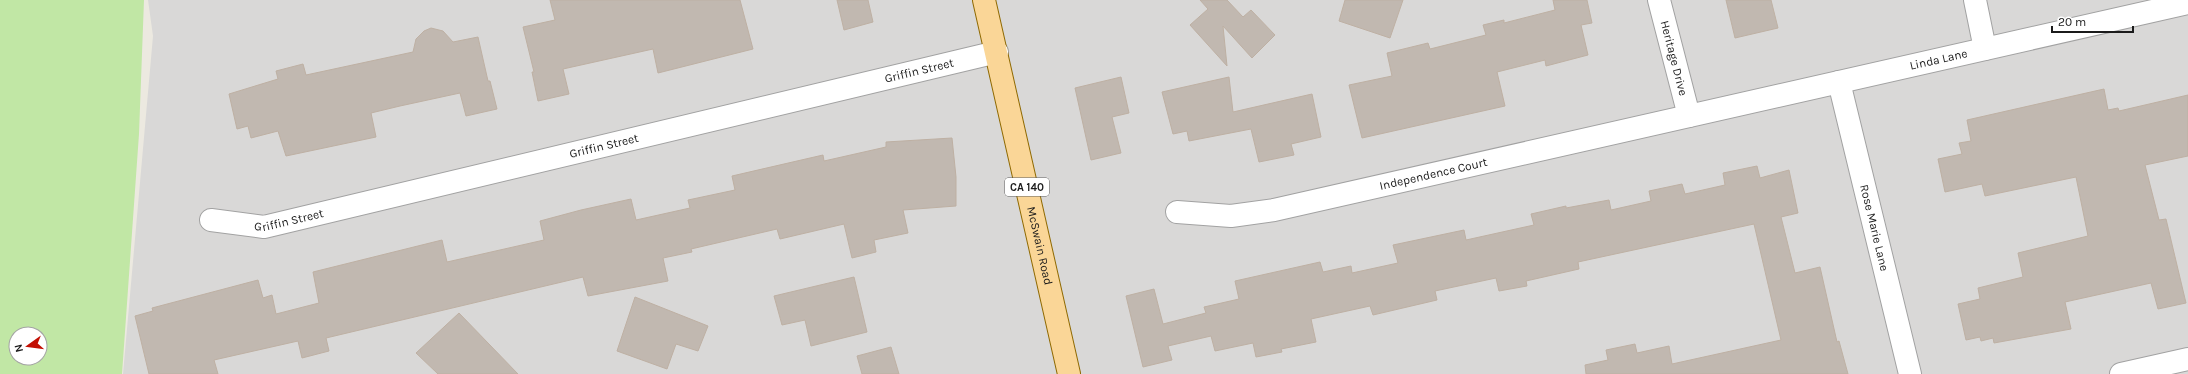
<svg xmlns="http://www.w3.org/2000/svg" width="2188" height="374" font-family="Karla,sans-serif">
<rect width="100%" height="100%" fill="#ece9e0"/>
<path fill="#d9d8d7" d="M 148,0 L 2188,0 L 2188,374 L 123,374 L 153,36 Z"/>
<path fill="#c1e7a5" fill-rule="evenodd" d="M 0,0 L 144,0 L 139,134 L 122,374 L 0,374 ZM 16,334 L 40,334 L 40,358 L 16,358 Z"/>
<path fill="#c1b8b0" stroke="#beb0a3" d="M 550,0 L 740,0 L 753,49 L 658,73 L 653,49 L 563,69 L 569,94 L 538,101 L 532,72 L 534,72 L 523,27 L 555,20 Z
M 837,0 L 868,0 L 873,22 L 844,30 Z
M 1200,0 L 1227,0 L 1243,17 L 1251,10 L 1275,35 L 1252,58 L 1223,26 L 1227,66 L 1190,25 L 1208,9 Z
M 1345,0 L 1403,0 L 1390,38 L 1339,21 Z
M 1553,0 L 1587,0 L 1592,23 L 1581,25 L 1588,55 L 1546,66 L 1545,60 L 1497,72 L 1505,106 L 1362,138 L 1349,85 L 1392,76 L 1387,53 L 1428,43 L 1430,49 L 1486,35 L 1483,25 L 1504,20 L 1504,23 L 1555,10 Z
M 1726,0 L 1771,0 L 1778,28 L 1735,38 Z
M 431,28 L 443,31 L 453,42 L 478,37 L 488,81 L 490,81 L 497,109 L 466,116 L 460,93 L 400,106 L 371,113 L 376,137 L 286,156 L 278,131 L 251,138 L 248,126 L 237,129 L 229,94 L 278,79 L 276,71 L 303,64 L 306,75 L 413,52 L 416,39 L 424,31 Z
M 1121,77 L 1129,113 L 1112,117 L 1121,153 L 1091,160 L 1075,88 Z
M 1229,77 L 1233,112 L 1312,94 L 1321,137 L 1291,144 L 1294,155 L 1259,162 L 1251,129 L 1189,141 L 1187,131 L 1173,134 L 1162,92 Z
M 2104,89 L 2108,110 L 2118,108 L 2119,111 L 2188,95 L 2188,156 L 2145,165 L 2159,220 L 2166,219 L 2186,303 L 2158,309 L 2151,283 L 2065,302 L 2071,329 L 1994,343 L 1993,338 L 1981,341 L 1980,337 L 1966,340 L 1958,304 L 1980,299 L 1978,288 L 2023,277 L 2018,253 L 2088,236 L 2076,177 L 1985,196 L 1982,184 L 1945,192 L 1938,159 L 1962,154 L 1959,143 L 1971,141 L 1967,120 Z
M 952,138 L 956,177 L 956,206 L 903,210 L 908,233 L 874,240 L 876,252 L 852,258 L 844,224 L 780,239 L 777,229 L 691,249 L 692,252 L 663,258 L 668,281 L 588,296 L 583,277 L 326,338 L 329,351 L 302,358 L 298,341 L 214,360 L 218,374 L 149,374 L 135,316 L 153,311 L 152,308 L 258,280 L 263,298 L 272,295 L 276,314 L 319,303 L 313,272 L 442,240 L 447,262 L 544,240 L 540,221 L 581,210 L 631,199 L 636,220 L 690,208 L 688,200 L 735,190 L 732,176 L 823,155 L 824,161 L 886,147 L 886,142 Z
M 1757,166 L 1760,178 L 1789,170 L 1798,213 L 1781,217 L 1795,273 L 1820,267 L 1837,342 L 1839,341 L 1848,374 L 1586,374 L 1585,365 L 1608,360 L 1606,350 L 1635,344 L 1637,353 L 1669,346 L 1672,364 L 1781,340 L 1754,224 L 1578,262 L 1579,269 L 1526,281 L 1527,286 L 1499,291 L 1496,278 L 1435,291 L 1437,300 L 1373,315 L 1370,306 L 1311,319 L 1316,342 L 1281,349 L 1282,352 L 1256,357 L 1253,343 L 1215,351 L 1211,336 L 1168,346 L 1172,360 L 1143,367 L 1126,296 L 1154,289 L 1163,324 L 1206,313 L 1204,307 L 1239,299 L 1235,281 L 1320,262 L 1323,272 L 1351,266 L 1352,273 L 1398,263 L 1393,245 L 1464,230 L 1466,240 L 1534,225 L 1531,214 L 1566,206 L 1566,208 L 1609,200 L 1611,210 L 1651,201 L 1649,191 L 1682,184 L 1685,194 L 1725,185 L 1723,173 Z
M 854,277 L 867,332 L 811,346 L 805,320 L 782,325 L 774,296 Z
M 635,297 L 708,326 L 698,351 L 676,344 L 667,369 L 617,351 Z
M 459,313 L 518,374 L 438,374 L 416,353 Z
M 891,347 L 899,374 L 862,374 L 857,356 Z"/>
<g fill="none" stroke-linecap="round" stroke-linejoin="round">
<defs>
<g id="street">
<path id="s1" d="M 1659,0 L 1689,116"/>
<path d="M 1975,0 L 1985,49"/>
<path id="s2" d="M 1839,82 L 1910,374"/>
<path id="s3" d="M 1177,212 L 1231,216 L 1274,210 L 2188,3"/>
<path id="s4" d="M 211,220 L 264,227 L 997,52"/>
<path d="M 2121,374 L 2188,359"/>
</g>
<g id="primary">
<path id="s5" d="M 984,0 L 1069,374"/>
</g>
</defs>
<use href="#street" stroke="#a2a2a2" stroke-width="24"/>
<use href="#primary" stroke="#8f6902" stroke-width="24"/>
<use href="#street" stroke="#fff" stroke-width="22"/>
<use href="#primary" stroke="#fad697" stroke-width="22"/>
</g>
<g text-anchor="middle" dominant-baseline="central" stroke-width="3" stroke-linejoin="round" paint-order="stroke">
<rect fill="#fff" stroke="#5f5f5f" stroke-width="1" x="1005" y="178" width="44" height="18" rx="3"/>
<g font-size="11" font-weight="bold" fill="#1b1b1b">
<text x="1027" y="187">CA 140</text>
</g>
<g font-size="12" fill="#1b1b1b" stroke="#fff">
<text stroke="none"><textPath href="#s1" startOffset="60">Heritage Drive</textPath></text>
<text stroke="none"><textPath href="#s3" startOffset="779">Linda Lane</textPath></text>
<text stroke="none"><textPath href="#s4" startOffset="727">Griffin Street</textPath></text>
<text stroke="none"><textPath href="#s4" startOffset="403">Griffin Street</textPath></text>
<text stroke="none"><textPath href="#s3" startOffset="261">Independence Court</textPath></text>
<text stroke="none"><textPath href="#s4" startOffset="79">Griffin Street</textPath></text>
<text stroke="none"><textPath href="#s2" startOffset="150">Rose Marie Lane</textPath></text>
<text stroke="none"><textPath href="#s5" startOffset="252">McSwain Road</textPath></text>
</g>
</g>
<g transform="translate(28 346) rotate(256)"><circle r="19" fill="#ffffff" stroke="#a4a4a4"/>
<path d="M0-3L7 15L0 10L-7 15Z" fill="#c30f03"/>
<text y="-6" font-size="11" font-weight="bold" text-anchor="middle" fill="#1b1b1b">N</text>
</g>
<path d="M2052 26v6h81v-6" fill="none" stroke="#1b1b1b" stroke-width="2"/>
<text x="2058" y="26" font-size="12" fill="#1b1b1b" stroke="#ffffff" stroke-width="3" paint-order="stroke">20 m</text>
</svg>
